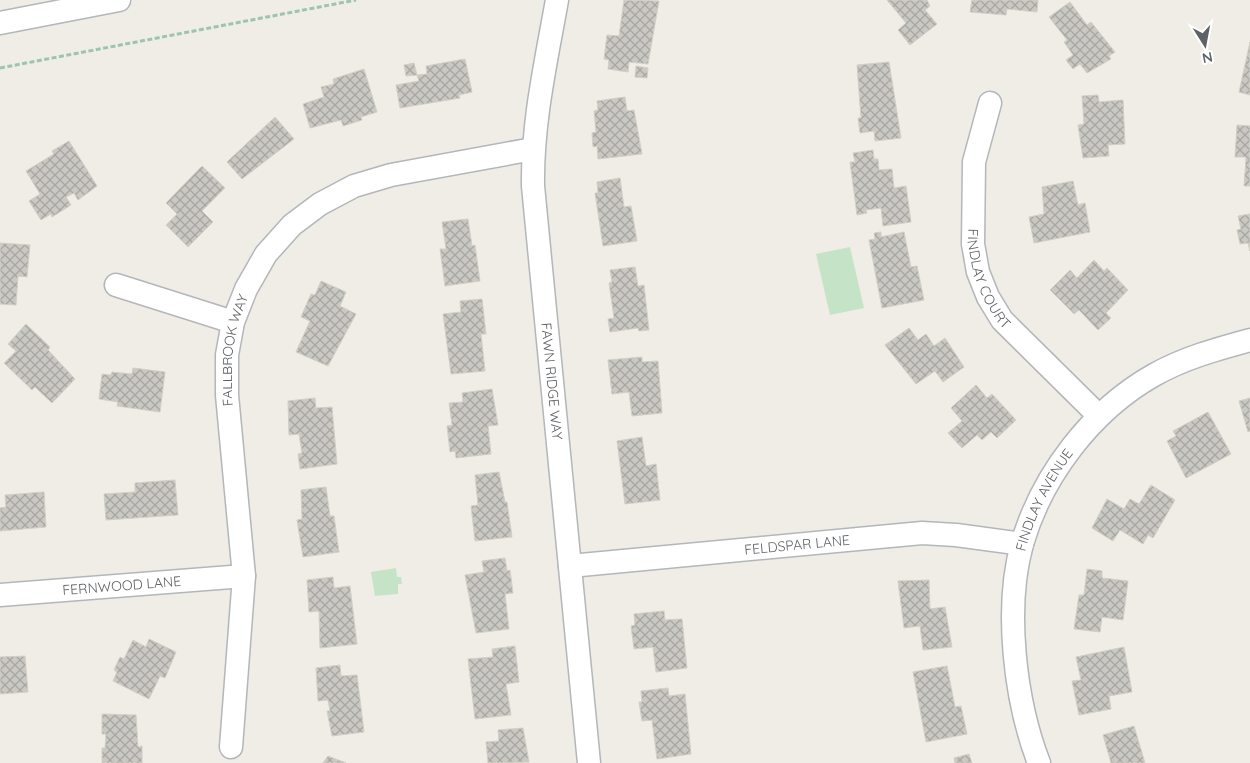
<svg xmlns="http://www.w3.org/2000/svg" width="1250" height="763" font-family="Quicksand,sans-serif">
<defs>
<pattern id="building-cross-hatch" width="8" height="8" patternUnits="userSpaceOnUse" patternTransform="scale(1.25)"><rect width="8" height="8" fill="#cac8c3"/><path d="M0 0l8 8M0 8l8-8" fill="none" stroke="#a7a6a2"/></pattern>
</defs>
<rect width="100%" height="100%" fill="#efede6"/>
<path fill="#c5e4c7" d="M 850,247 L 864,308 L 830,315 L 816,254 Z
M 396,568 L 397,577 L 401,577 L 402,584 L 398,584 L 398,594 L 375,596 L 371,572 Z"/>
<path fill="url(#building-cross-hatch)" stroke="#d3cfc5" d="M 624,0 L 659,1 L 648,64 L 629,62 L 628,72 L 608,69 L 609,60 L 604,59 L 607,35 L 619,36 Z
M 887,0 L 927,0 L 930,6 L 925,10 L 937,24 L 910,45 L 898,30 L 906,23 Z
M 972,0 L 1038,0 L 1037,12 L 1007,9 L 1006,15 L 970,12 Z
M 1070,2 L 1087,25 L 1091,22 L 1115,52 L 1109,56 L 1111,59 L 1087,73 L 1080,64 L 1073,69 L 1066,60 L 1073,55 L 1064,42 L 1067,40 L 1049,17 Z
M 1250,42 L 1250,95 L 1239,92 Z
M 465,59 L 472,92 L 459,95 L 460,98 L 400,108 L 396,85 L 419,81 L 417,75 L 427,74 L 426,66 Z
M 889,62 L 901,138 L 875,141 L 874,131 L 860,133 L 858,118 L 861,118 L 857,65 Z
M 414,63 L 417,75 L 406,76 L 404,65 Z
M 636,66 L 648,68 L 647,78 L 635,77 Z
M 364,69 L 377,112 L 361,117 L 362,120 L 343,126 L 341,120 L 310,128 L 303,104 L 324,97 L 321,87 L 334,84 L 333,79 Z
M 1098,95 L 1099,102 L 1123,100 L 1125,144 L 1108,145 L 1109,156 L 1083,158 L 1078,125 L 1084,124 L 1082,96 Z
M 625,97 L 627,111 L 634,110 L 642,154 L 598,159 L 597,146 L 593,147 L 592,133 L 596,132 L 594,111 L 598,110 L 597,101 Z
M 275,117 L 294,139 L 242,179 L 227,162 Z
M 1237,125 L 1250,126 L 1250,186 L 1244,186 L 1246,157 L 1235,157 Z
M 69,141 L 97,186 L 78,200 L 74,193 L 66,197 L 71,205 L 52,217 L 51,214 L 41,220 L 29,201 L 40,194 L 26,171 L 54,154 L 52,151 Z
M 873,150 L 874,159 L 878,159 L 879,170 L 892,169 L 894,188 L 906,186 L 911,222 L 883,226 L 881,208 L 866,210 L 867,213 L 857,215 L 850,162 L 855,162 L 853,153 Z
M 202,166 L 225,188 L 202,211 L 213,222 L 188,247 L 166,225 L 177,214 L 166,203 Z
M 620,178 L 624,207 L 631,206 L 637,241 L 603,246 L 595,193 L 598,193 L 597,182 Z
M 1073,181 L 1078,205 L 1085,203 L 1090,232 L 1034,243 L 1029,217 L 1044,214 L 1042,187 Z
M 1250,214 L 1250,251 L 1248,243 L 1240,244 L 1237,230 L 1241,229 L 1238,216 Z
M 468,219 L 472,246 L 475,245 L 480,281 L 445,286 L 440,249 L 446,249 L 442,222 Z
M 881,232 L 881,237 L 904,232 L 911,267 L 917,266 L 924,300 L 882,308 L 869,240 L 875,239 L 874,233 Z
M 0,243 L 30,245 L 27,277 L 18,276 L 16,305 L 0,304 Z
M 1094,260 L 1104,271 L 1107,268 L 1128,290 L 1106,313 L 1111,318 L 1098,330 L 1079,310 L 1074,314 L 1050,290 L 1070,270 L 1077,278 Z
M 635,267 L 638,286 L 644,285 L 649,330 L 639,331 L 638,328 L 610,332 L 608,319 L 614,318 L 609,283 L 612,282 L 610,270 Z
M 321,281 L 346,292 L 340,306 L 356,314 L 328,366 L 296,352 L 310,321 L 301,317 L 311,294 L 315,295 Z
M 482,299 L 486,334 L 481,334 L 485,371 L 451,374 L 443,314 L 461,312 L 460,301 Z
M 26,324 L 50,347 L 48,350 L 75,379 L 52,403 L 35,387 L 32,390 L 4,363 L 16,351 L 8,344 Z
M 909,328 L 918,340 L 926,334 L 934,346 L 945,338 L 964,367 L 943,382 L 935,371 L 916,384 L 885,345 Z
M 642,357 L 642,362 L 658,361 L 662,413 L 632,416 L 629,392 L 612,394 L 608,360 Z
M 133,368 L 165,372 L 160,412 L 117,406 L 118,402 L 99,399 L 102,374 L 111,375 L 112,372 L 132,374 Z
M 976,385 L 987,398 L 992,394 L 1016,420 L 997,438 L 991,432 L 982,440 L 977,435 L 962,448 L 948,433 L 962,421 L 951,408 Z
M 492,389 L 498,425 L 488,426 L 491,454 L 456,458 L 455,451 L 450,452 L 447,426 L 452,425 L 449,403 L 463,402 L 462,393 Z
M 315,398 L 316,408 L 332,407 L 337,464 L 300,469 L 298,454 L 302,453 L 299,434 L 289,435 L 288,401 Z
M 1250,398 L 1250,431 L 1248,432 L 1239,401 Z
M 1208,412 L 1231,454 L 1186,478 L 1167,441 L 1176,436 L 1173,431 Z
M 642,437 L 646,466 L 656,464 L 660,500 L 625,504 L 617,441 Z
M 499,472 L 505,502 L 507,502 L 512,537 L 475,541 L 471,506 L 478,505 L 475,475 Z
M 175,480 L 178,515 L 106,520 L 104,494 L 135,492 L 135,483 Z
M 1151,485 L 1175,500 L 1153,538 L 1148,535 L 1143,544 L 1120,530 L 1113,541 L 1092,528 L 1107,499 L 1124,509 L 1130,499 L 1139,504 Z
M 326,487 L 330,516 L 334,516 L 339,552 L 303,557 L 297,520 L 302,519 L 301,490 Z
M 44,492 L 46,527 L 0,531 L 0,508 L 6,507 L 5,495 Z
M 505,558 L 507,571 L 510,570 L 513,593 L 505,594 L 509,629 L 476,633 L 465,575 L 484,572 L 482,561 Z
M 1087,569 L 1102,571 L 1102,578 L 1128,581 L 1123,620 L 1102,617 L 1100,632 L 1074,629 L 1079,595 L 1084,595 Z
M 333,577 L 334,588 L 350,586 L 357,644 L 320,648 L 319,611 L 309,612 L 307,580 Z
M 929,580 L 930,609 L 945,607 L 952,647 L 923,650 L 920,626 L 904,628 L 898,581 Z
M 664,611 L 665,620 L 682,619 L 687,668 L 656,672 L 653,647 L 634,649 L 631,626 L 635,625 L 634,614 Z
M 149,639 L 176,652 L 165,678 L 160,676 L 149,699 L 113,681 L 117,672 L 114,670 L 120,657 L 124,659 L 133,640 L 146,647 Z
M 515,646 L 519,682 L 506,684 L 511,715 L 475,719 L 468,659 L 493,657 L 492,649 Z
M 1124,647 L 1132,692 L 1109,696 L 1111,709 L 1079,715 L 1072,681 L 1081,680 L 1076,657 Z
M 25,656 L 28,692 L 0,694 L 0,657 Z
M 340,665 L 341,676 L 357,675 L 364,732 L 332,736 L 327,711 L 330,711 L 328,700 L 318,701 L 316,668 Z
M 947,666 L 955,707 L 961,706 L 967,734 L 926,742 L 913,672 Z
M 668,688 L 669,696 L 685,694 L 691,754 L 657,759 L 652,720 L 642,721 L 639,702 L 642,702 L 641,691 Z
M 102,714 L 136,715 L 138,747 L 142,746 L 142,763 L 102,763 L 102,748 L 105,748 L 106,734 L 102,734 Z
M 1134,726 L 1145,763 L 1111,763 L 1103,735 Z
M 523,728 L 529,762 L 488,763 L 486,742 L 499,741 L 498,730 Z
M 969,754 L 972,763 L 955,763 L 954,758 Z
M 328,756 L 346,763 L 323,763 Z"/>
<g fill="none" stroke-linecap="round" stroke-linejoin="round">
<defs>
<g id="minor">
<path id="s1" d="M 557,0 C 546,62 532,123 533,186 L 589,763"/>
<path d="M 0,23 L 119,0"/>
<path id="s2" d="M 990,103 L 974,162 L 973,244 L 978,272 L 988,297 L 1002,320 L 1099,416"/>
<path d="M 116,285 L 233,322"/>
<path id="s3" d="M 570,566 L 922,533 L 956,535 L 1022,544"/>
<path id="s4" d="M 0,595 L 244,576"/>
<path id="s5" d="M 231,747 L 244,576 L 227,395 L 227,355 L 233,322 L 246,289 L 266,254 L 292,225 L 320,204 L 354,186 L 391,175 L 533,149"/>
<path id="s6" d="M 1039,763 C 1015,701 1004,609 1022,544 C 1042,475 1092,410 1154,375 C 1184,358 1217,349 1250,340"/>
</g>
</defs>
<use href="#minor" stroke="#b3b6ba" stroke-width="25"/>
<path stroke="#9fc4ac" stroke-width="3" stroke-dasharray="5 2.5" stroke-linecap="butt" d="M 0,68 L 356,0"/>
<use href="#minor" stroke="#fff" stroke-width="22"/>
</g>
<g text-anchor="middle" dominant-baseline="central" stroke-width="4.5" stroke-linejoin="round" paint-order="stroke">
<g font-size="14" fill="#5e6165" stroke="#fff">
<text stroke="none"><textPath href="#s2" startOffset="181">FINDLAY COURT</textPath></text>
<text stroke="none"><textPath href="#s5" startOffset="399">FALLBROOK WAY</textPath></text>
<text stroke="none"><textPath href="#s1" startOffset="384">FAWN RIDGE WAY</textPath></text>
<text stroke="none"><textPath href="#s6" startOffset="272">FINDLAY AVENUE</textPath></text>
<text stroke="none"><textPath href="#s3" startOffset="228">FELDSPAR LANE</textPath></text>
<text stroke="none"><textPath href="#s4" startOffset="122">FERNWOOD LANE</textPath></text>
</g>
</g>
<g transform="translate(1205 45) rotate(169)" stroke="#ffffff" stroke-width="4" paint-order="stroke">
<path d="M0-4L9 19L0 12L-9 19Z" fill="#5e6165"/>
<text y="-8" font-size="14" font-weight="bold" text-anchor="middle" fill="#5e6165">N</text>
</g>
</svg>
